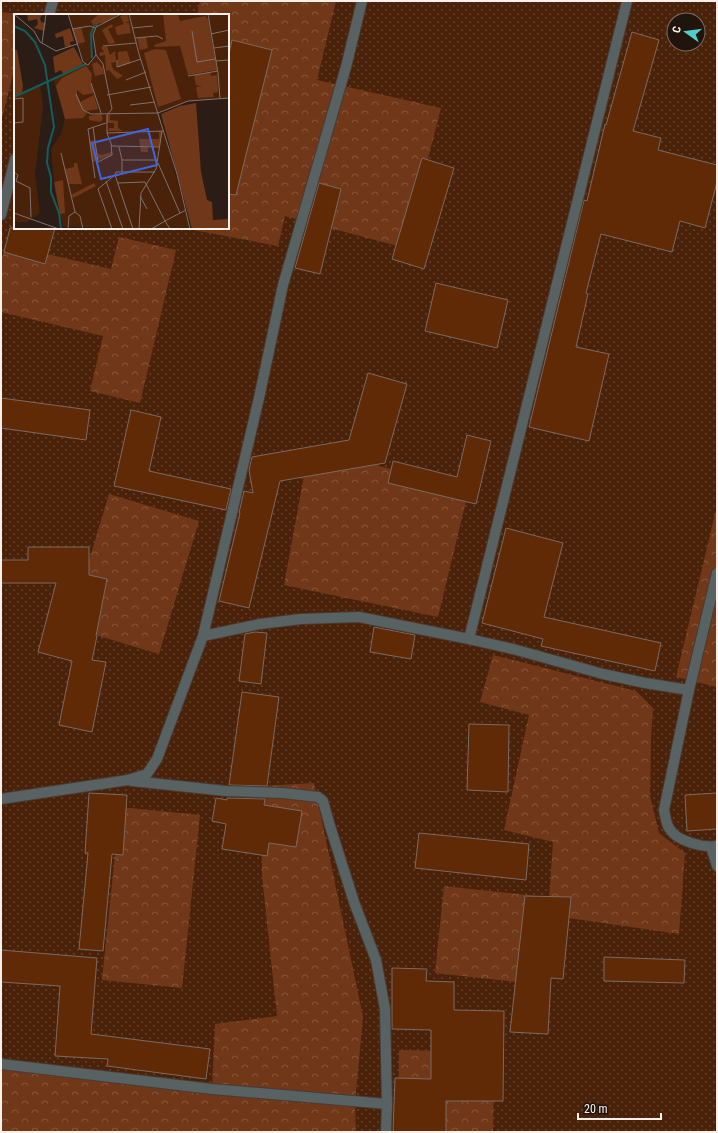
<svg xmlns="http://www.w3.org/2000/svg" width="718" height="1133" font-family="'Roboto Condensed',sans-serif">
<defs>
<pattern id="grass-dots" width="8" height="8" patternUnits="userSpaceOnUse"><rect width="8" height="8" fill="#4a220a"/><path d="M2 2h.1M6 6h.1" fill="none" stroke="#65422e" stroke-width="1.8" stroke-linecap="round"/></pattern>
<pattern id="forest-crowns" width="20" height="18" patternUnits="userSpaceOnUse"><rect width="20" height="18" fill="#703818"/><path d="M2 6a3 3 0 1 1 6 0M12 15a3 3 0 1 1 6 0" fill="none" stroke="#85553a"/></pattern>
</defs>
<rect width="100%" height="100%" fill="#2b1d16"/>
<path fill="url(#grass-dots)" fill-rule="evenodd" d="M 1,1 L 717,1 L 717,1132 L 1,1132 ZM 15,15 L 228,15 L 228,228 L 15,228 ZM 674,20 L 698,20 L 698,44 L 674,44 Z"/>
<path fill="url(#forest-crowns)" d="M 200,1 L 336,1 L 317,80 L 441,108 L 405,248 L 285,216 L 278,246 L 183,228 L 228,228 L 228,15 L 197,15 Z
M 1,12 L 27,15 L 15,15 L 15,66 L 1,122 Z
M 119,237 L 176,250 L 140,403 L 90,391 L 103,336 L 1,312 L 1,263 L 5,244 L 111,269 Z
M 309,448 L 469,489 L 438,617 L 284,585 Z
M 109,494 L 199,521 L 159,654 L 69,627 Z
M 717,506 L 717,687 L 676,677 Z
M 493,655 L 636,691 L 653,708 L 651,739 L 650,796 L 659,833 L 685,853 L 679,934 L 548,915 L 553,842 L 504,830 L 529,715 L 480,702 Z
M 314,783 L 363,1017 L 355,1103 L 356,1132 L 1,1132 L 1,1064 L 212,1087 L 215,1024 L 277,1016 L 262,876 L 261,786 Z
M 120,807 L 200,815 L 182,988 L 102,980 Z
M 444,886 L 535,896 L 525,983 L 435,973 Z
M 399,1050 L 494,1052 L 493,1132 L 398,1132 Z"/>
<path fill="#602a06" stroke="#7b6a62" d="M 632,32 L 659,40 L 633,131 L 661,138 L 658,150 L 717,165 L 717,182 L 705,228 L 680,221 L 672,252 L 601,234 L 586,293 L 588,294 L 576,347 L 609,354 L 589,441 L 529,427 L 584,200 L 587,201 L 605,124 L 606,125 Z
M 232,40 L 272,50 L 236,195 L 228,194 L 228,58 Z
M 422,158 L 454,168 L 424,269 L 392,259 Z
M 319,183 L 341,189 L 320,274 L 295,268 Z
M 10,228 L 55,228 L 45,264 L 4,252 Z
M 436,283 L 508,300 L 497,348 L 425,331 Z
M 368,373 L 407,384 L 385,463 L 280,481 L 249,608 L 219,601 L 240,513 L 239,513 L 244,491 L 253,493 L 249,470 L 252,457 L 349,440 Z
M 1,398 L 90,410 L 86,440 L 1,428 Z
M 131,410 L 161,417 L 149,471 L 231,489 L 226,510 L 114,486 Z
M 467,435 L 491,441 L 476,504 L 388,483 L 393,461 L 457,477 Z
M 506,528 L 563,543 L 544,617 L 661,643 L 655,671 L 541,646 L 543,639 L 482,623 Z
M 28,547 L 89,547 L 89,575 L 107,579 L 96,636 L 97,636 L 92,660 L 106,662 L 92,732 L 59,725 L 72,661 L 38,652 L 56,583 L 1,583 L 1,560 L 28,560 Z
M 374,627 L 415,635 L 411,659 L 370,652 Z
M 255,632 L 267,633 L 261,684 L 239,681 L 245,634 Z
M 242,692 L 279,697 L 267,786 L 229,785 Z
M 469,724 L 509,725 L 508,792 L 467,790 Z
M 89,793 L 127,795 L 123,855 L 112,854 L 103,951 L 79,949 L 88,853 L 85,853 Z
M 717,793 L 717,829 L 687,831 L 685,795 Z
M 216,798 L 227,800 L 227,798 L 265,799 L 264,805 L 302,811 L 296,847 L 269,843 L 267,856 L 222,849 L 226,824 L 212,821 Z
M 419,833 L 529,844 L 526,880 L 415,868 Z
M 525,896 L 571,897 L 563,979 L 551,978 L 548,1034 L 510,1032 Z
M 1,950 L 97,958 L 91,1034 L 210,1049 L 206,1079 L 107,1066 L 108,1059 L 55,1056 L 60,986 L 1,982 Z
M 604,957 L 685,960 L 684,983 L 604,981 Z
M 392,968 L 427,969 L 426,981 L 454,982 L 454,1010 L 504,1011 L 503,1101 L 446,1101 L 446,1132 L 393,1132 L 395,1078 L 431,1079 L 431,1030 L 392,1029 Z"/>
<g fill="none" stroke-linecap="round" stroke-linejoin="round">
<defs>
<path id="service" d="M 203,636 L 260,624 L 301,619 L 359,617 L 469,639 L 627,1
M 469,639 L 513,649 L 603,674 L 645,683 L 689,690 L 664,810 C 665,815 666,823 669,828 C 676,841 703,848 717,846
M 689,690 L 717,573
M 1,799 L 128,780 L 147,774 L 157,759 L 203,636 L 259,398 L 283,285 L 346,67 L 362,1
M 711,847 L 717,866
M 1,1064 L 212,1089 L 387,1104 L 385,1009 L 376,960 L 354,902 L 330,826 L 323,801 L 318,797 L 283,793 L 226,791 L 132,781
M 386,1132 L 387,1104"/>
<path id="minor" d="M 49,15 L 53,1
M 1,215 L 15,159"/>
</defs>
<use href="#service" stroke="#483b34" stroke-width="12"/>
<use href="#minor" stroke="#483b34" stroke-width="12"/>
<use href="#service" stroke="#596262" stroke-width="10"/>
<use href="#minor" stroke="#596262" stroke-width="10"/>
</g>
<g transform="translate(14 14)">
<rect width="215" height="215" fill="#2b1d16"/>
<path d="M 54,0 L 104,0 L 98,6 L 106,0 L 215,0 L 215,84 L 173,88 L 145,99 L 176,215 L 49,213 L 41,176 L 37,135 L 47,120 L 51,105 L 39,64 L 73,50 L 81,44 L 79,17 L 89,9 L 80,12 L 77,20 L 79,42 L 74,49 L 70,48 Z" fill="#4a220a"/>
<path d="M 13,0 L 29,0 L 26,4 L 27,8 L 32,9 L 30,17 L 20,14 L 24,10 L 23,5 L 14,7 ZM 85,0 L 104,0 L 95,7 L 79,11 L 77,7 ZM 113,0 L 115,7 L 111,9 L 115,9 L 117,19 L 103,21 L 101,13 L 110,10 L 106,2 ZM 149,0 L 164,0 L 166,7 L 191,2 L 194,5 L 203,56 L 174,61 L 166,32 L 141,33 L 140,31 L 152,27 ZM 98,10 L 99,13 L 94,15 L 101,29 L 95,30 L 88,16 ZM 67,13 L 71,28 L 63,30 L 58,15 ZM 56,14 L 60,27 L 56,28 L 57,32 L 51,33 L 49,22 L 42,24 L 41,20 ZM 132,23 L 134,34 L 126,36 L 123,24 ZM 93,32 L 96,41 L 101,37 L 102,48 L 97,49 L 99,55 L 109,62 L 103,65 L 95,56 L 92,57 L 91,41 L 86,42 L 85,39 L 90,38 L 87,33 ZM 60,33 L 69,50 L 49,60 L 47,56 L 41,59 L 39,43 ZM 141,35 L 152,36 L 167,85 L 144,93 L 130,39 ZM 0,36 L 3,36 L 9,72 L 8,78 L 0,83 ZM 113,37 L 117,49 L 104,53 L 104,38 ZM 83,48 L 89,54 L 90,60 L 81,62 L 78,50 ZM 72,52 L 78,60 L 77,68 L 80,79 L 69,81 L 63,76 L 63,80 L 66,88 L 80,81 L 84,95 L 71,97 L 73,99 L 69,104 L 51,105 L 42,72 L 48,64 ZM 196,58 L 197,62 L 203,61 L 204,78 L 199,79 L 200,83 L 184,84 L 182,73 L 188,72 L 182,71 L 180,61 ZM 182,89 L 187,158 L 193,186 L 198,188 L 199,206 L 215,205 L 215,215 L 178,215 L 147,100 L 166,92 ZM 87,100 L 89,104 L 87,108 L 75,106 L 75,102 ZM 93,101 L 96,101 L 96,106 L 104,107 L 104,114 L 109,117 L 94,117 L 95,114 L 100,114 L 100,109 L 92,109 ZM 145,117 L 148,117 L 146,132 L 134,132 L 134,138 L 127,138 L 125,125 L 145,125 ZM 81,126 L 83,139 L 87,141 L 98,138 L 99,141 L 78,148 L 75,127 ZM 60,149 L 63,149 L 68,170 L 55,170 L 51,155 L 60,153 ZM 49,166 L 51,199 L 46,200 L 40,168 ZM 80,169 L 82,172 L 59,184 L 57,181 Z" fill="#703818"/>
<path d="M 26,70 L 29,92 L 21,161 L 26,199 L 13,208 L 0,208 L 0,83 Z" fill="#4a220a"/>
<path fill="none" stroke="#145d5b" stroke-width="2" d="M 0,12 L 11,17 L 21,28 L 31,51 L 40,113 L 34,134 L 33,149 L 37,163 L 37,178 L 45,199 L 47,215M 78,44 L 77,20 L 80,12 L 84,11M 0,83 L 72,50"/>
<path fill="none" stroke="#7e716b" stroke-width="1" d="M 0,0 L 20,17 L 26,28 L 42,37 L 63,30M 54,0 L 69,48 L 74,51 L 82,41M 107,0 L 82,13 L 79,21 L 82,41 L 89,50 L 98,95 L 93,101 L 93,119 L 150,117M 115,0 L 125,40 L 163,160 L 176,215M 194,0 L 204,59 L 206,85M 118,14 L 139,12M 58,15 L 76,12 L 81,14M 178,17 L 183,48 L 201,45M 197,20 L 215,16M 121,24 L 143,22 L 149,25M 28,29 L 32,0M 89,32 L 122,29M 200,34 L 215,32M 103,46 L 103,53 L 127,45M 202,47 L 215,46M 174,62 L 204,57M 112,66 L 132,58M 77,69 L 87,99M 62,80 L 69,96 L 77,100 L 144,99 L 174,87 L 215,84M 93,81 L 137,73M 0,85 L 9,84 L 9,108 L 0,109M 116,91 L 141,88M 79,113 L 84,148 L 98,141 L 97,131M 93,119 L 98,132 L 146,133M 105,133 L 108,146 L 144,146M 47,139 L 61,198 L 66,202 L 69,215M 108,146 L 108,158 L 102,158 L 101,161 L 119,215M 144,149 L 166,199M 0,158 L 4,161 L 2,167 L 16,174 L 17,203M 108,158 L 141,158M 81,164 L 74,115 L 92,109M 92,167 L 109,215M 104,169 L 131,168 L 151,207 L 137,215M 126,182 L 133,195M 0,199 L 45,215M 54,215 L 55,202 L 61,198M 98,215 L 84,175 L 101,161M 125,215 L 127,179 L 142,155 L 148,117M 156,215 L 151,207 L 172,196"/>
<path fill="#3e66db" fill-opacity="0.15" stroke="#3e66db" stroke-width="2" d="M 134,115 L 143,151 L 87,165 L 78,129 Z"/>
<rect width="215" height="215" fill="none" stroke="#faf0eb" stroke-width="2"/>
</g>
<rect width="718" height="1133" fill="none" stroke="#faf0eb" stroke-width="4"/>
<g transform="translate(686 32) rotate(284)"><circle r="19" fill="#21140d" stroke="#786c66"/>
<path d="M0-3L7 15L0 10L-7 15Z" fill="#53cdca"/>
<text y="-6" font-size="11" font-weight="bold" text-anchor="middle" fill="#faf0eb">С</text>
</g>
<path d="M578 1113v6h83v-6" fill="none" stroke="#faf0eb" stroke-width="2"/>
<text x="584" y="1113" font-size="12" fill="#faf0eb" stroke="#21140d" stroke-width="3" paint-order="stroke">20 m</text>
</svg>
